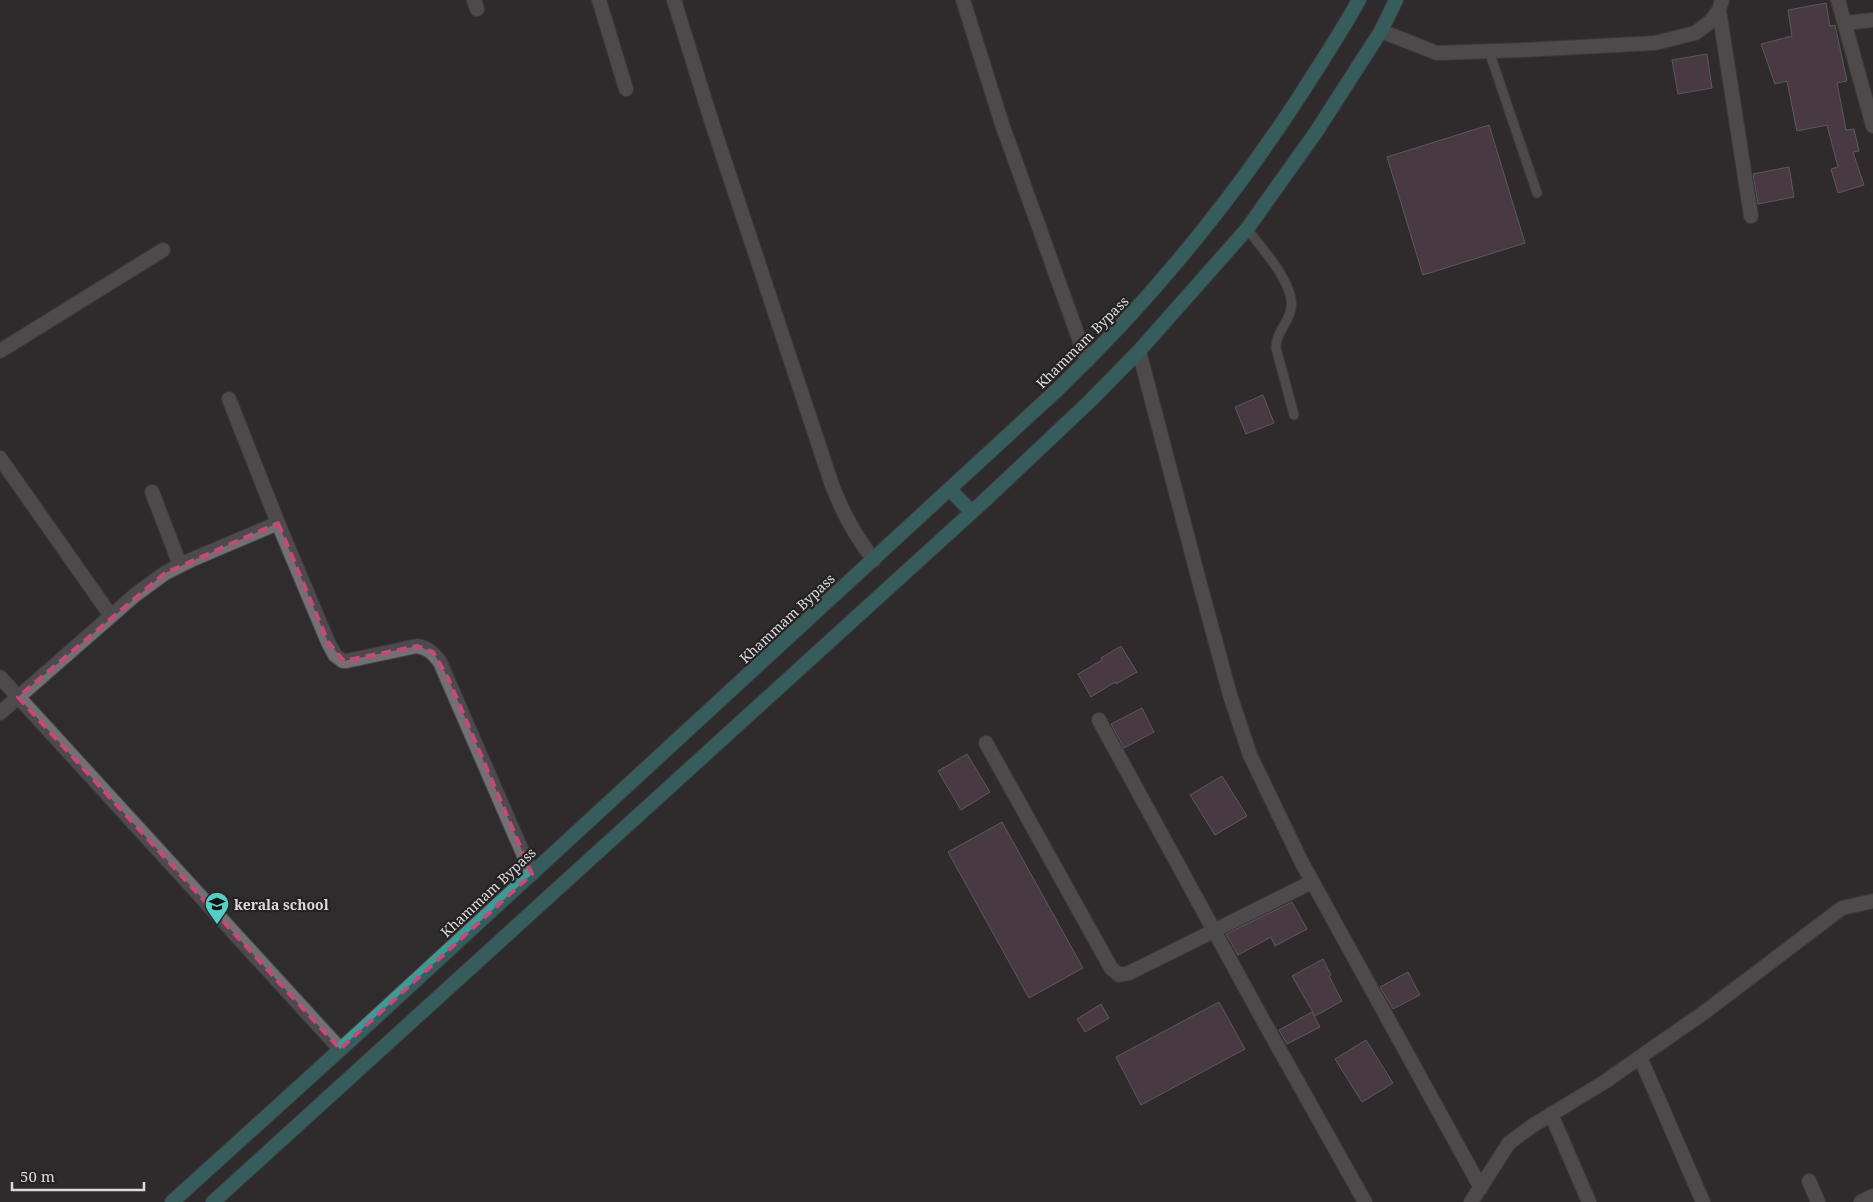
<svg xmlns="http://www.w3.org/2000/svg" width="1873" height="1202" font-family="'Noto Serif',serif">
<rect width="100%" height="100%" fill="#2f2c2e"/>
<path fill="#694a5e" stroke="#928e90" d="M 1826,3 L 1830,26 L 1835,25 L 1847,81 L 1837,83 L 1846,130 L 1854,129 L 1859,151 L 1853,152 L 1864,185 L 1838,193 L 1831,169 L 1838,167 L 1827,125 L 1797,131 L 1787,81 L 1775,84 L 1761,44 L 1792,36 L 1788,10 Z
M 1707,54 L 1712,88 L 1678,94 L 1672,60 Z
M 1489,125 L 1525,243 L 1423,275 L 1387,157 Z
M 1789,167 L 1794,197 L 1758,204 L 1753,174 Z
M 1263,395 L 1274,423 L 1246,434 L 1235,407 Z
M 1121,646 L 1137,672 L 1116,684 L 1115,682 L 1091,697 L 1078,674 L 1102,660 L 1101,658 Z
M 1142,708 L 1154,732 L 1124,748 L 1111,724 Z
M 967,754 L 990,792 L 961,810 L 938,771 Z
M 1222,776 L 1247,816 L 1215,835 L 1190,795 Z
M 1002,822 L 1083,968 L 1029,998 L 948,852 Z
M 1292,902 L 1307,929 L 1275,946 L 1271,937 L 1238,955 L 1226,934 Z
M 1323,959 L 1331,975 L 1329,976 L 1342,1001 L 1315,1016 L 1292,976 Z
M 1408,972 L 1420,995 L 1393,1009 L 1380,987 Z
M 1219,1002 L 1245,1049 L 1141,1105 L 1116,1057 Z
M 1101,1004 L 1109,1018 L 1085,1032 L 1077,1019 Z
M 1312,1012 L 1320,1027 L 1287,1044 L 1279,1030 Z
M 1366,1040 L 1393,1083 L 1362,1102 L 1335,1059 Z"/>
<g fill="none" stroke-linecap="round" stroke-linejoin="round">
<defs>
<path id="service" d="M 1489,51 L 1537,193
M 1247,229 C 1261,247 1296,285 1291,309 C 1288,324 1276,332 1276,348 L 1294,415"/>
<path id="minor" d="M 474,0 L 477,9
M 599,0 L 626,89
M 674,0 L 712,123 L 832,485 C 844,515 854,534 874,560
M 963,0 L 1002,124 L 1087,361
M 1838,0 L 1873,126
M 1719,10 L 1751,216
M 1845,23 L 1873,20
M 1381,31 L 1437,53 L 1523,50 L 1655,43 L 1695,33 L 1710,22 L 1719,10 L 1722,0
M 0,351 L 163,250
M 1139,351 L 1198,577 L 1230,695 L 1250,755 L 1301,861 L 1481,1188
M 229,399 L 278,523
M 0,458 L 111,616
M 152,492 L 180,565
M 0,677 L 340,1049
M 0,713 L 135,595 L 165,573 L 191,560 L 278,523 L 328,642 L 335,655 L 343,661 L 346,661 L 417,646 C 429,648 433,653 440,662 L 532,874
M 1099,720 L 1264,1022 L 1365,1202
M 986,743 L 1111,968 L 1119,975 L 1129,973 L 1312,882
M 1640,1057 L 1703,1202
M 1551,1114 L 1589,1202
M 1809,1181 L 1818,1202
M 1471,1202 L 1509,1143 L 1532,1126 L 1606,1081 L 1640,1057 L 1702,1014 L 1842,908 L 1873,901
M 1861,1202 L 1873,1196"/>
<path id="trunk" d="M 950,490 L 972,512
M 172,1202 L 364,1028 L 1057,390 C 1152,299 1232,201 1303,91 C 1322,61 1342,31 1359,0
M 213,1202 L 984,501 L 1090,401 L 1139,351 L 1247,229 L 1316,132 L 1381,31 L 1396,0"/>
</defs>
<use href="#service" stroke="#4a4749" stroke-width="11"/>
<use href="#minor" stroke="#4a4749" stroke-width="16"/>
<use href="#trunk" stroke="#4a4749" stroke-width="16"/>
<use href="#service" stroke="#736f72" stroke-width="9"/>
<use href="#minor" stroke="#736f72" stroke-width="14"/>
<use href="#trunk" stroke="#3e9a95" stroke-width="14"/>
</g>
<path d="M0 0H1873V1202H0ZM 278,523 L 328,642 L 344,661 L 417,646 L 433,652 L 448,678 L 532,874 L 340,1049 L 18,697 L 165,573 Z" fill="#2f2c2e" fill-opacity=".55" fill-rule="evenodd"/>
<path fill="none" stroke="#c9487b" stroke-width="4" stroke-dasharray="10 6" stroke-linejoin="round" d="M 278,523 L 328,642 L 344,661 L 417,646 L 433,652 L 448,678 L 532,874 L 340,1049 L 18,697 L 165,573 Z"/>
<defs>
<symbol id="school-pin" viewBox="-11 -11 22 30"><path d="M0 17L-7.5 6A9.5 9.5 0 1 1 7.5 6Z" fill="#55cec6" stroke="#252224"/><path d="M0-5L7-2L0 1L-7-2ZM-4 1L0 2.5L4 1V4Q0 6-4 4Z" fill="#111"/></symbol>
</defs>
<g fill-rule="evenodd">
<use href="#school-pin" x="203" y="890" width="28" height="38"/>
</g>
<g text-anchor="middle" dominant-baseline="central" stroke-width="4.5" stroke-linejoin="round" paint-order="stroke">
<g font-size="14" fill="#dddadc" stroke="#252224">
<text transform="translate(1082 342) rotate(-45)">Khammam Bypass</text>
<text transform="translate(787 618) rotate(-43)">Khammam Bypass</text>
<text transform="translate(488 892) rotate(-43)">Khammam Bypass</text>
</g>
<g font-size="14" font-weight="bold" fill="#dddadc" stroke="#252224" text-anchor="start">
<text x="234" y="904">kerala school</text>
</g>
</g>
<path d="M12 1182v8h132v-8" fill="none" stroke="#dddadc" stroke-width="2.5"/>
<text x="20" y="1182" font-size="15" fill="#dddadc" stroke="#252224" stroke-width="4" paint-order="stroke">50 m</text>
</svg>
